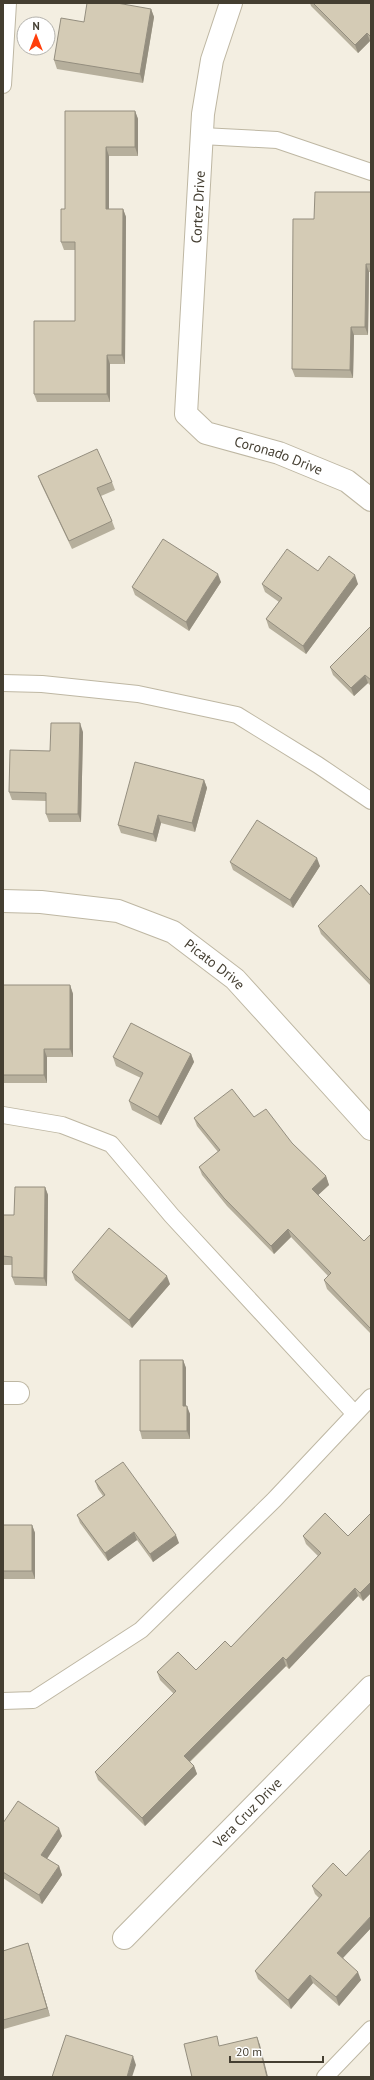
<svg xmlns="http://www.w3.org/2000/svg" width="374" height="2080" font-family="'PT Sans',sans-serif">
<rect width="100%" height="100%" fill="#f3eee1"/>
<g fill="none" stroke-linecap="round" stroke-linejoin="round">
<defs>
<path id="service" d="M 3,85 L 8,3
M 202,136 L 277,140 L 371,172
M 3,683 L 42,684 L 138,694 L 237,715 L 318,765 L 371,801
M 3,1115 L 62,1125 L 111,1144 L 172,1216 L 355,1414
M 3,1701 L 33,1700 L 141,1630 L 274,1500 L 371,1397
M 325,2077 L 371,2029"/>
<g id="minor">
<path id="s1" d="M 231,3 L 212,60 L 203,114 L 186,414 L 206,433 L 279,453 L 347,481 L 371,500"/>
<path id="s2" d="M 3,901 L 41,902 L 118,911 L 173,932 L 235,979 L 371,1129"/>
<path d="M 3,1393 L 18,1393"/>
<path id="s3" d="M 124,1938 L 371,1687"/>
</g>
</defs>
<use href="#service" stroke="#beb7a3" stroke-width="18"/>
<use href="#minor" stroke="#beb7a3" stroke-width="24"/>
<use href="#service" stroke="#fff" stroke-width="16"/>
<use href="#minor" stroke="#fff" stroke-width="22"/>
</g>
<path fill="#b6af9c" d="M 310,3 L 371,3 L 371,42 L 370,41 L 358,53 L 311,6 Z
M 151,9 L 154,17 L 143,83 L 57,69 L 54,60 L 84,22 Z
M 65,111 L 135,111 L 138,119 L 138,156 L 109,156 L 109,209 L 123,209 L 126,217 L 125,364 L 110,364 L 110,402 L 37,402 L 34,394 L 75,321 L 75,250 L 64,250 L 61,242 L 65,209 Z
M 371,192 L 371,272 L 369,272 L 368,335 L 354,335 L 353,378 L 295,377 L 292,369 L 314,219 Z
M 38,476 L 112,482 L 115,490 L 101,496 L 112,521 L 115,529 L 72,549 L 41,484 Z
M 318,571 L 358,584 L 306,654 L 269,628 L 266,619 L 279,602 L 265,592 L 262,584 Z
M 221,582 L 189,631 L 135,595 L 132,587 Z
M 371,626 L 371,686 L 368,683 L 354,696 L 333,675 L 330,667 Z
M 83,732 L 81,822 L 49,822 L 46,814 L 46,801 L 12,800 L 9,792 L 50,751 Z
M 204,780 L 207,788 L 195,832 L 161,823 L 156,842 L 121,833 L 118,825 Z
M 230,862 L 320,866 L 293,908 L 233,870 Z
M 371,896 L 371,986 L 321,934 L 318,926 Z
M 3,985 L 70,985 L 73,994 L 73,1057 L 47,1057 L 47,1083 L 3,1083 Z
M 191,1054 L 194,1062 L 161,1125 L 132,1110 L 129,1101 L 141,1078 L 116,1066 L 113,1057 Z
M 254,1117 L 292,1143 L 326,1176 L 329,1185 L 318,1195 L 364,1241 L 371,1234 L 371,1334 L 327,1289 L 324,1280 L 328,1276 L 291,1237 L 274,1254 L 227,1206 L 202,1175 L 199,1167 L 218,1152 L 197,1126 L 194,1118 Z
M 45,1187 L 48,1195 L 47,1286 L 15,1285 L 12,1277 L 12,1265 L 3,1265 L 3,1215 L 14,1215 Z
M 72,1272 L 170,1284 L 132,1328 L 75,1280 Z
M 183,1360 L 186,1368 L 186,1406 L 190,1414 L 190,1439 L 142,1439 L 140,1431 Z
M 95,1481 L 179,1543 L 153,1562 L 137,1540 L 108,1561 L 80,1523 L 77,1515 L 103,1496 L 98,1489 Z
M 371,1513 L 371,1593 L 363,1601 L 358,1596 L 289,1669 L 286,1666 L 190,1762 L 194,1766 L 197,1774 L 145,1826 L 98,1780 L 95,1772 L 174,1694 L 160,1680 L 157,1672 L 196,1670 L 231,1647 L 318,1556 L 306,1544 L 303,1536 L 348,1536 Z
M 3,1525 L 32,1525 L 35,1533 L 35,1579 L 3,1579 Z
M 3,1823 L 62,1836 L 47,1859 L 59,1866 L 62,1875 L 42,1904 L 3,1878 Z
M 312,1886 L 371,1928 L 343,1958 L 361,1980 L 339,2006 L 313,1983 L 291,2009 L 258,1979 L 255,1971 L 319,1898 L 315,1894 Z
M 28,1943 L 50,2016 L 4,2029 L 3,2025 L 3,1951 Z"/>
<path fill="#948e7f" d="M 151,9 L 154,17 L 143,83 L 140,74 Z
M 367,33 L 370,41 L 358,53 L 355,45 Z
M 135,111 L 138,119 L 138,156 L 135,147 Z
M 106,147 L 109,156 L 109,217 L 106,209 Z
M 123,209 L 126,217 L 125,364 L 122,355 Z
M 366,264 L 369,272 L 368,335 L 365,327 Z
M 351,327 L 354,335 L 353,378 L 350,370 Z
M 107,355 L 110,364 L 110,402 L 107,394 Z
M 218,574 L 221,582 L 189,631 L 186,622 Z
M 355,575 L 358,584 L 306,654 L 303,646 Z
M 365,675 L 368,683 L 354,696 L 351,688 Z
M 80,723 L 83,732 L 81,822 L 78,814 Z
M 204,780 L 207,788 L 195,832 L 192,823 Z
M 158,815 L 161,823 L 156,842 L 153,834 Z
M 317,858 L 320,866 L 293,908 L 290,900 Z
M 70,985 L 73,994 L 73,1057 L 70,1049 Z
M 44,1049 L 47,1057 L 47,1083 L 44,1075 Z
M 191,1054 L 194,1062 L 161,1125 L 158,1117 Z
M 326,1176 L 329,1185 L 315,1198 L 312,1189 Z
M 45,1187 L 48,1195 L 47,1286 L 44,1278 Z
M 288,1229 L 291,1237 L 274,1254 L 271,1246 Z
M 167,1276 L 170,1284 L 132,1328 L 129,1320 Z
M 183,1360 L 186,1368 L 186,1414 L 183,1406 Z
M 187,1406 L 190,1414 L 190,1439 L 187,1431 Z
M 32,1525 L 35,1533 L 35,1579 L 32,1571 Z
M 134,1532 L 137,1540 L 108,1561 L 105,1553 Z
M 176,1535 L 179,1543 L 153,1562 L 150,1554 Z
M 371,1582 L 371,1593 L 363,1601 L 360,1593 Z
M 355,1588 L 358,1596 L 289,1669 L 286,1660 Z
M 283,1657 L 286,1666 L 187,1764 L 184,1756 Z
M 194,1766 L 197,1774 L 145,1826 L 142,1818 Z
M 59,1828 L 62,1836 L 44,1863 L 41,1855 Z
M 59,1866 L 62,1875 L 42,1904 L 39,1895 Z
M 371,1916 L 371,1928 L 340,1961 L 337,1953 Z
M 28,1943 L 31,1952 L 50,2016 L 47,2008 Z
M 358,1972 L 361,1980 L 339,2006 L 336,1997 Z
M 310,1975 L 313,1983 L 291,2009 L 288,2000 Z
M 257,2037 L 260,2045 L 268,2077 L 267,2077 Z
M 133,2056 L 136,2065 L 132,2077 L 127,2077 Z"/>
<path fill="#d4cbb5" stroke="#948e7f" d="M 87,3 L 117,3 L 151,9 L 140,74 L 54,60 L 61,18 L 84,22 Z
M 313,3 L 371,3 L 371,37 L 367,33 L 355,45 Z
M 65,111 L 135,111 L 135,147 L 106,147 L 106,209 L 123,209 L 122,355 L 107,355 L 107,394 L 34,394 L 34,321 L 75,321 L 75,242 L 61,242 L 61,209 L 65,209 Z
M 315,192 L 371,192 L 371,264 L 366,264 L 365,327 L 351,327 L 350,370 L 292,369 L 293,219 L 314,219 Z
M 97,449 L 112,482 L 97,488 L 112,521 L 69,541 L 38,476 Z
M 163,539 L 218,574 L 186,622 L 132,587 Z
M 287,549 L 318,571 L 329,556 L 355,575 L 303,646 L 266,619 L 282,598 L 262,584 Z
M 371,626 L 371,680 L 365,675 L 351,688 L 330,667 Z
M 51,723 L 80,723 L 78,814 L 46,814 L 46,793 L 9,792 L 10,750 L 50,751 Z
M 135,762 L 204,780 L 192,823 L 158,815 L 153,834 L 118,825 Z
M 257,820 L 317,858 L 290,900 L 230,862 Z
M 361,885 L 371,896 L 371,981 L 318,926 Z
M 3,985 L 70,985 L 70,1049 L 44,1049 L 44,1075 L 3,1075 Z
M 131,1023 L 191,1054 L 158,1117 L 129,1101 L 143,1073 L 113,1057 Z
M 232,1089 L 254,1117 L 266,1109 L 292,1143 L 326,1176 L 312,1189 L 364,1241 L 371,1234 L 371,1327 L 370,1328 L 324,1280 L 331,1273 L 288,1229 L 271,1246 L 224,1198 L 199,1167 L 220,1150 L 194,1118 Z
M 15,1187 L 45,1187 L 44,1278 L 12,1277 L 12,1257 L 3,1256 L 3,1215 L 14,1215 Z
M 109,1228 L 167,1276 L 129,1320 L 72,1272 Z
M 140,1360 L 183,1360 L 183,1406 L 187,1406 L 187,1431 L 140,1431 Z
M 123,1462 L 176,1535 L 150,1554 L 134,1532 L 105,1553 L 77,1515 L 105,1495 L 95,1481 Z
M 325,1513 L 348,1536 L 371,1513 L 371,1582 L 360,1593 L 355,1588 L 286,1660 L 283,1657 L 184,1756 L 194,1766 L 142,1818 L 95,1772 L 176,1691 L 157,1672 L 178,1652 L 196,1670 L 225,1641 L 231,1647 L 321,1553 L 303,1536 Z
M 3,1525 L 32,1525 L 32,1571 L 3,1571 Z
M 18,1801 L 59,1828 L 41,1855 L 59,1866 L 39,1895 L 3,1872 L 3,1823 Z
M 371,1849 L 371,1916 L 337,1953 L 358,1972 L 336,1997 L 310,1975 L 288,2000 L 255,1971 L 322,1895 L 312,1886 L 333,1863 L 346,1876 Z
M 28,1943 L 47,2008 L 3,2020 L 3,1951 Z
M 66,2035 L 133,2056 L 127,2077 L 52,2077 Z
M 217,2036 L 219,2046 L 257,2037 L 267,2077 L 192,2077 L 184,2044 Z"/>
<g text-anchor="middle" dominant-baseline="central" stroke-width="4" stroke-linejoin="round" paint-order="stroke">
<g font-size="14" fill="#443e31" stroke="#fff">
<text transform="translate(198 207) rotate(-87)">Cortez Drive</text>
<text stroke="none"><textPath href="#s1" startOffset="519">Coronado Drive</textPath></text>
<text stroke="none"><textPath href="#s2" startOffset="227">Picato Drive</textPath></text>
<text stroke="none"><textPath href="#s3" startOffset="176">Vera Cruz Drive</textPath></text>
</g>
</g>
<rect width="374" height="2080" fill="none" stroke="#443e31" stroke-width="8"/>
<g transform="translate(36 36)"><circle r="19" fill="#ffffff" stroke="#b4b2ad"/>
<path d="M0-3L7 15L0 10L-7 15Z" fill="#ff3f0c"/>
<text y="-6" font-size="11" font-weight="bold" text-anchor="middle" fill="#443e31">N</text>
</g>
<path d="M230 2056v6h93v-6" fill="none" stroke="#443e31" stroke-width="2"/>
<text x="236" y="2056" font-size="12" fill="#443e31" stroke="#ffffff" stroke-width="3" paint-order="stroke">20 m</text>
</svg>
